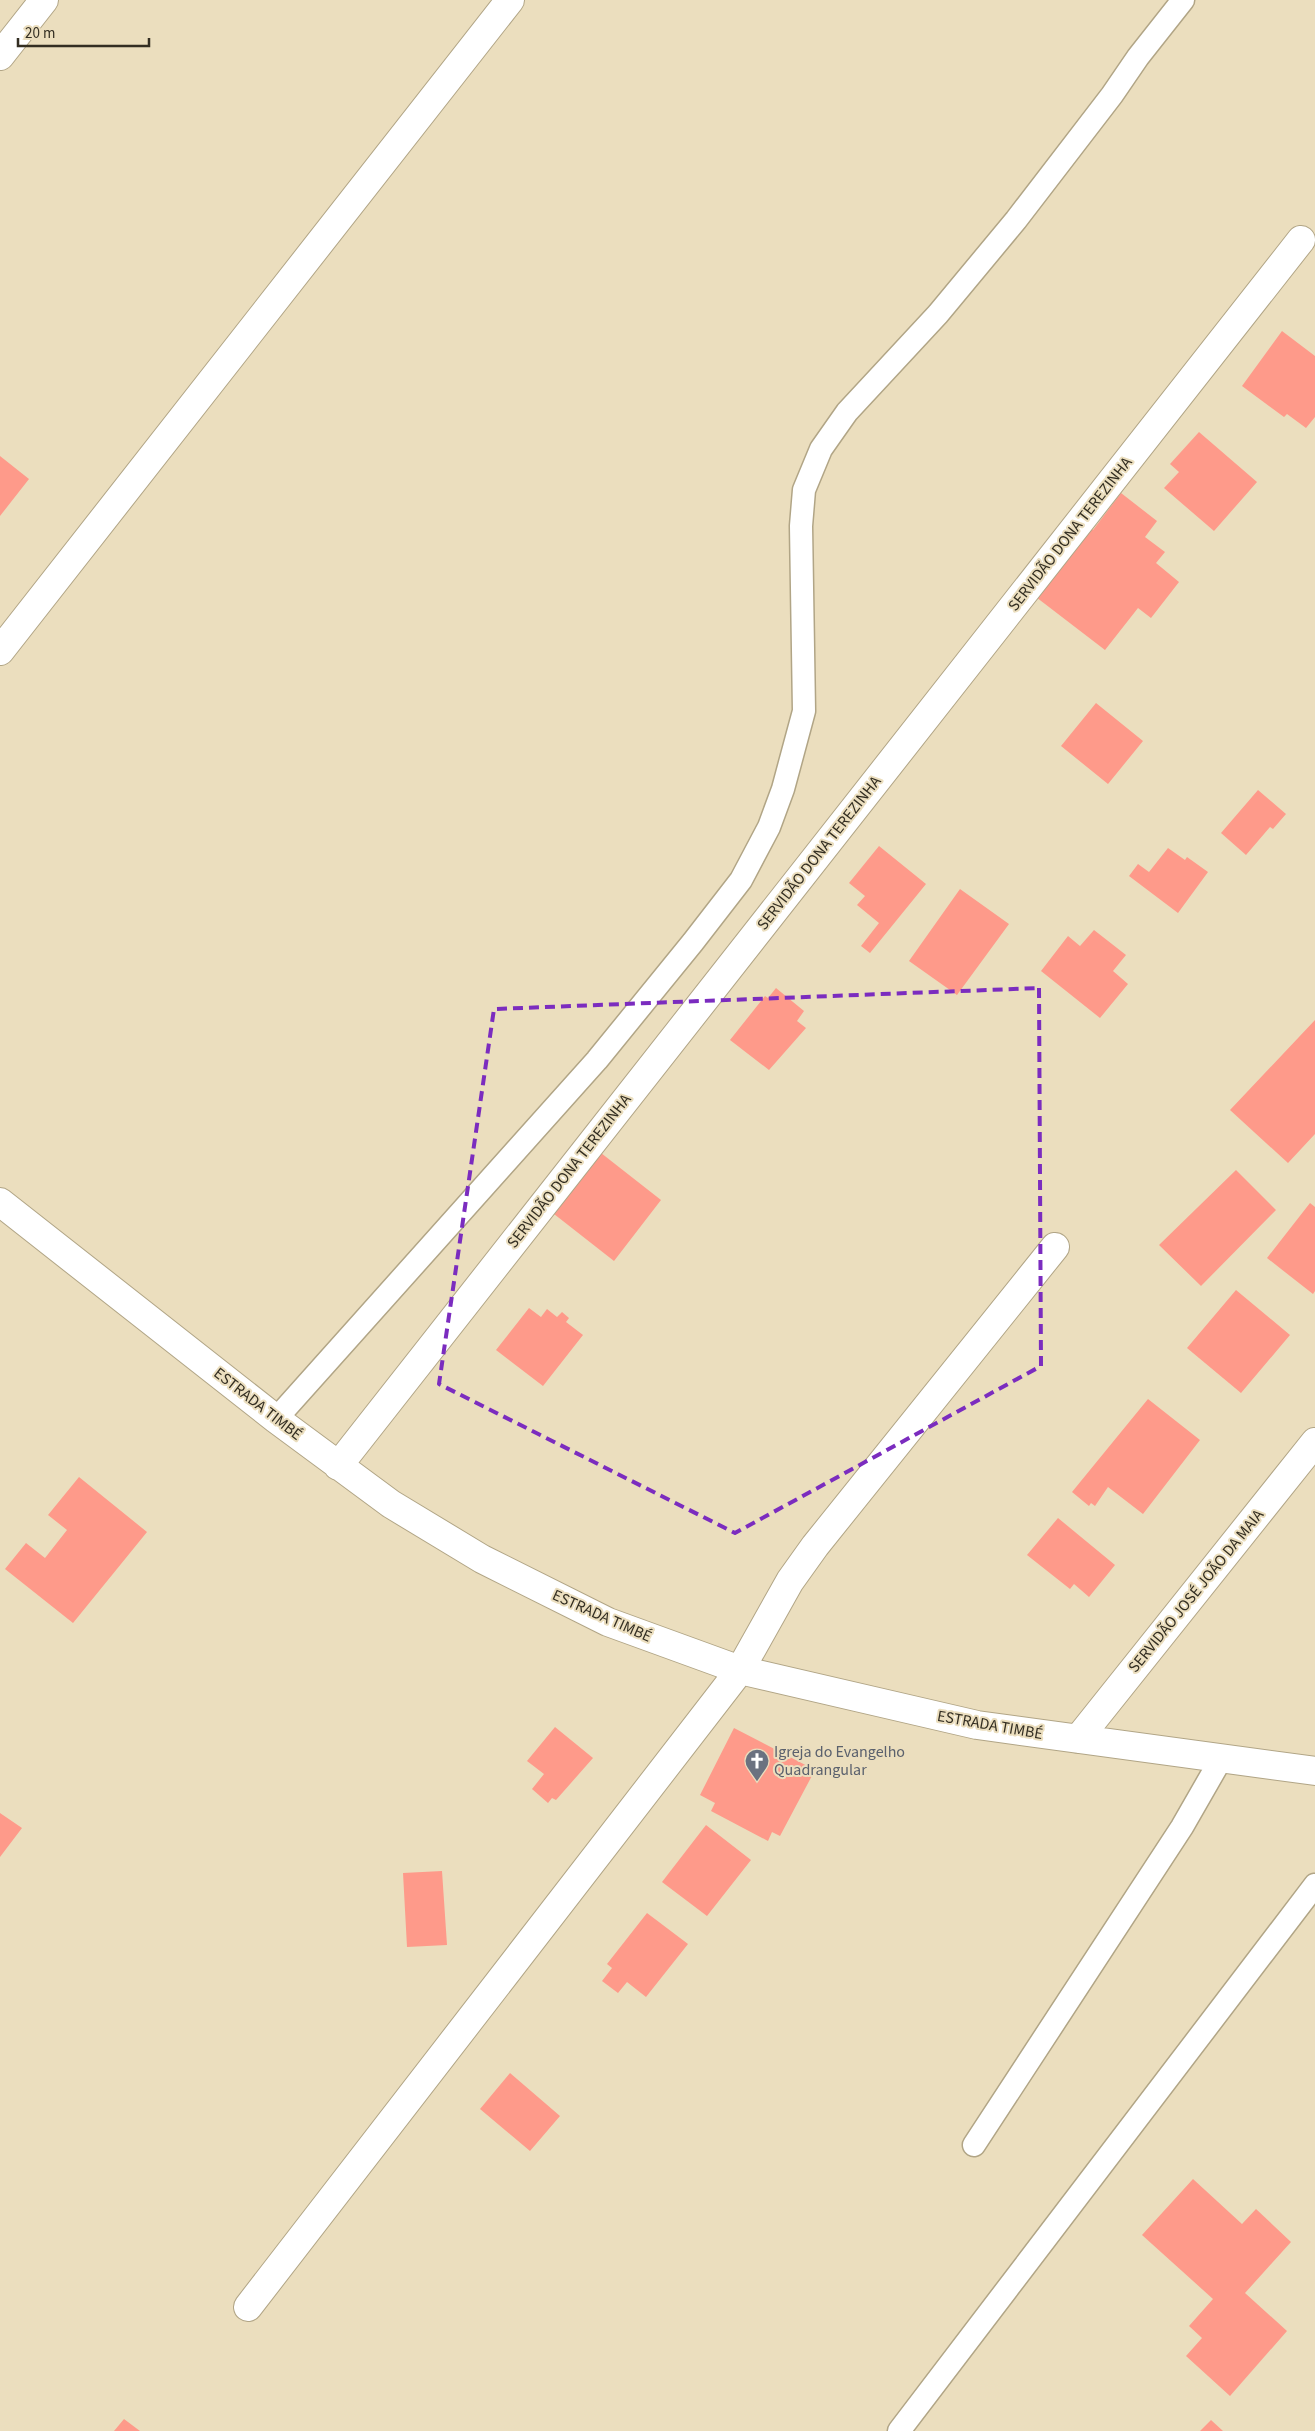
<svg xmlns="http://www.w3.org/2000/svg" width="1315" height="2431" font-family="'Source Sans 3',sans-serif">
<rect width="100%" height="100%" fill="#ebdebe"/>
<path fill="#fe9a8a" d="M 1282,331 L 1315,356 L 1315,417 L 1306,428 L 1287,414 L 1284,417 L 1242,386 Z
M 1199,432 L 1257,482 L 1214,531 L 1164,488 L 1179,472 L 1170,464 Z
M 0,456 L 29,479 L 0,516 Z
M 1121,493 L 1157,521 L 1145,537 L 1165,552 L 1156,563 L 1179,582 L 1151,618 L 1138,608 L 1105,650 L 1032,594 L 1085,525 L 1093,530 Z
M 1096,703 L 1143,741 L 1108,784 L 1061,746 Z
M 1258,790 L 1286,814 L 1273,829 L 1270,827 L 1246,855 L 1221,833 Z
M 879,846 L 926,884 L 870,953 L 861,946 L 879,923 L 857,905 L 865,896 L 849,883 Z
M 1168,848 L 1185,860 L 1187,857 L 1208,872 L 1178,913 L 1129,876 L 1138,864 L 1149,872 Z
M 960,889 L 1009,924 L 957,995 L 909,961 Z
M 1094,930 L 1126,955 L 1113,971 L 1128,984 L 1100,1018 L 1041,971 L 1068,936 L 1080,946 Z
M 776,988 L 804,1011 L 797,1021 L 806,1028 L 769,1070 L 730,1040 L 765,996 L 768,998 Z
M 1315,1020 L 1315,1134 L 1288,1163 L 1230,1110 Z
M 601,1153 L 661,1200 L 614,1261 L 554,1214 Z
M 1236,1170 L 1276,1210 L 1201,1286 L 1159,1245 Z
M 1310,1203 L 1315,1207 L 1315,1291 L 1313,1294 L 1267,1258 Z
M 1236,1290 L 1290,1335 L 1241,1393 L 1187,1348 Z
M 529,1308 L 541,1317 L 547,1309 L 557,1317 L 562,1312 L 569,1318 L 566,1322 L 583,1335 L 543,1386 L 496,1350 Z
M 1148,1399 L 1200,1440 L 1143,1514 L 1108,1487 L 1095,1506 L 1091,1503 L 1089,1506 L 1072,1492 Z
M 79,1477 L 147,1532 L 73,1623 L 5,1569 L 26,1543 L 45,1558 L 67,1530 L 48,1515 Z
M 1058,1518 L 1115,1565 L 1089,1597 L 1074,1584 L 1070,1589 L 1027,1555 Z
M 555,1727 L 593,1758 L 556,1800 L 552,1798 L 548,1803 L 532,1789 L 544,1774 L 527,1761 Z
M 734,1728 L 815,1770 L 780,1836 L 772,1832 L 768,1841 L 711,1811 L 715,1803 L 700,1795 Z
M 0,1813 L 22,1828 L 0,1857 Z
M 706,1825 L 751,1860 L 707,1916 L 662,1882 Z
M 442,1871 L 447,1945 L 407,1947 L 403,1873 Z
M 647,1913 L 688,1944 L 646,1997 L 627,1982 L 618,1993 L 602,1981 L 612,1968 L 607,1964 Z
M 510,2073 L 560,2116 L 530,2151 L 480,2109 Z
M 1193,2179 L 1242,2224 L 1256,2209 L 1291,2242 L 1245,2293 L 1287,2331 L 1230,2396 L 1186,2356 L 1202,2338 L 1189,2326 L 1213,2299 L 1142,2235 Z
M 124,2419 L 140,2431 L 114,2431 Z
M 1211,2420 L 1223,2431 L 1200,2431 Z"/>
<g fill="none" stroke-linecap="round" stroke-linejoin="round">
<defs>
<path id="lane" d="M 276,1419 L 597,1060 L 693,942 L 741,880 L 769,827 L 783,789 L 804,711 L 801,526 L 804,490 L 821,449 L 847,412 L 938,314 L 1016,220 L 1112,95 L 1138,57 L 1183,0
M 974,2145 L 1182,1827 L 1221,1759
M 899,2431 L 1315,1885"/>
<path id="street" d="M 0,56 L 44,0
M 0,651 L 510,0
M 0,1202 L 276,1419 L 391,1504 L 482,1559 L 608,1622 L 740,1670 L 977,1725 L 1315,1771
M 338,1466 L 1301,240
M 1078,1739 L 1315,1442
M 248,2307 L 740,1670 L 790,1581 L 815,1546 L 1055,1247"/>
</defs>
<use href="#lane" stroke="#b1a586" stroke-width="25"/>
<use href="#street" stroke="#b1a586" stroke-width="30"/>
<use href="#lane" stroke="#fff" stroke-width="22"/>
<use href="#street" stroke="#fff" stroke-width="28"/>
</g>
<path fill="none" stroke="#7b2cbf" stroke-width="4" stroke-dasharray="10 6" stroke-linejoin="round" d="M 1039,988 L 1041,1366 L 735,1533 L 439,1384 L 494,1009 Z"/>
<defs>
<symbol id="church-pin" viewBox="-11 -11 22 30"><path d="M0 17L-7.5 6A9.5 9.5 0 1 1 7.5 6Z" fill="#6b7280" stroke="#ebdebe"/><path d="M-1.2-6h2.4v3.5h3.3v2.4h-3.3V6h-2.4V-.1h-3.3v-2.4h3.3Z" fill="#fff"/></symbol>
</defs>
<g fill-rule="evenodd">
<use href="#church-pin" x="743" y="1747" width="28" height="38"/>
</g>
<g text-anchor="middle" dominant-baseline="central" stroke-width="4" stroke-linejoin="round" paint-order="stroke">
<g font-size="16" fill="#332e22" stroke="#ebdebe">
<text transform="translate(1070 534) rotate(-52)">SERVIDÃO DONA TEREZINHA</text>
<text transform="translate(819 853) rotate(-52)">SERVIDÃO DONA TEREZINHA</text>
<text transform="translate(569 1171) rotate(-52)">SERVIDÃO DONA TEREZINHA</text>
<text transform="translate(258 1404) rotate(38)">ESTRADA TIMBÉ</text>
<text transform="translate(1196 1591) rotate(-51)">SERVIDÃO JOSÉ JOÃO DA MAIA</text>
<text transform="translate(602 1616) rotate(24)">ESTRADA TIMBÉ</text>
<text transform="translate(990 1725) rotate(10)">ESTRADA TIMBÉ</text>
</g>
<g font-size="16" fill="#5b616d" stroke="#ebdebe" text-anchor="start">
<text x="774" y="1752">Igreja do Evangelho<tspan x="774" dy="18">Quadrangular</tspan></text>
</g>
</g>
<path d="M18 38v8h131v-8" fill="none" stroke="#332e22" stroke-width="2.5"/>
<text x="25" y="38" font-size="15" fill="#332e22" stroke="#ebdebe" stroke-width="4" paint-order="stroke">20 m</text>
</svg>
